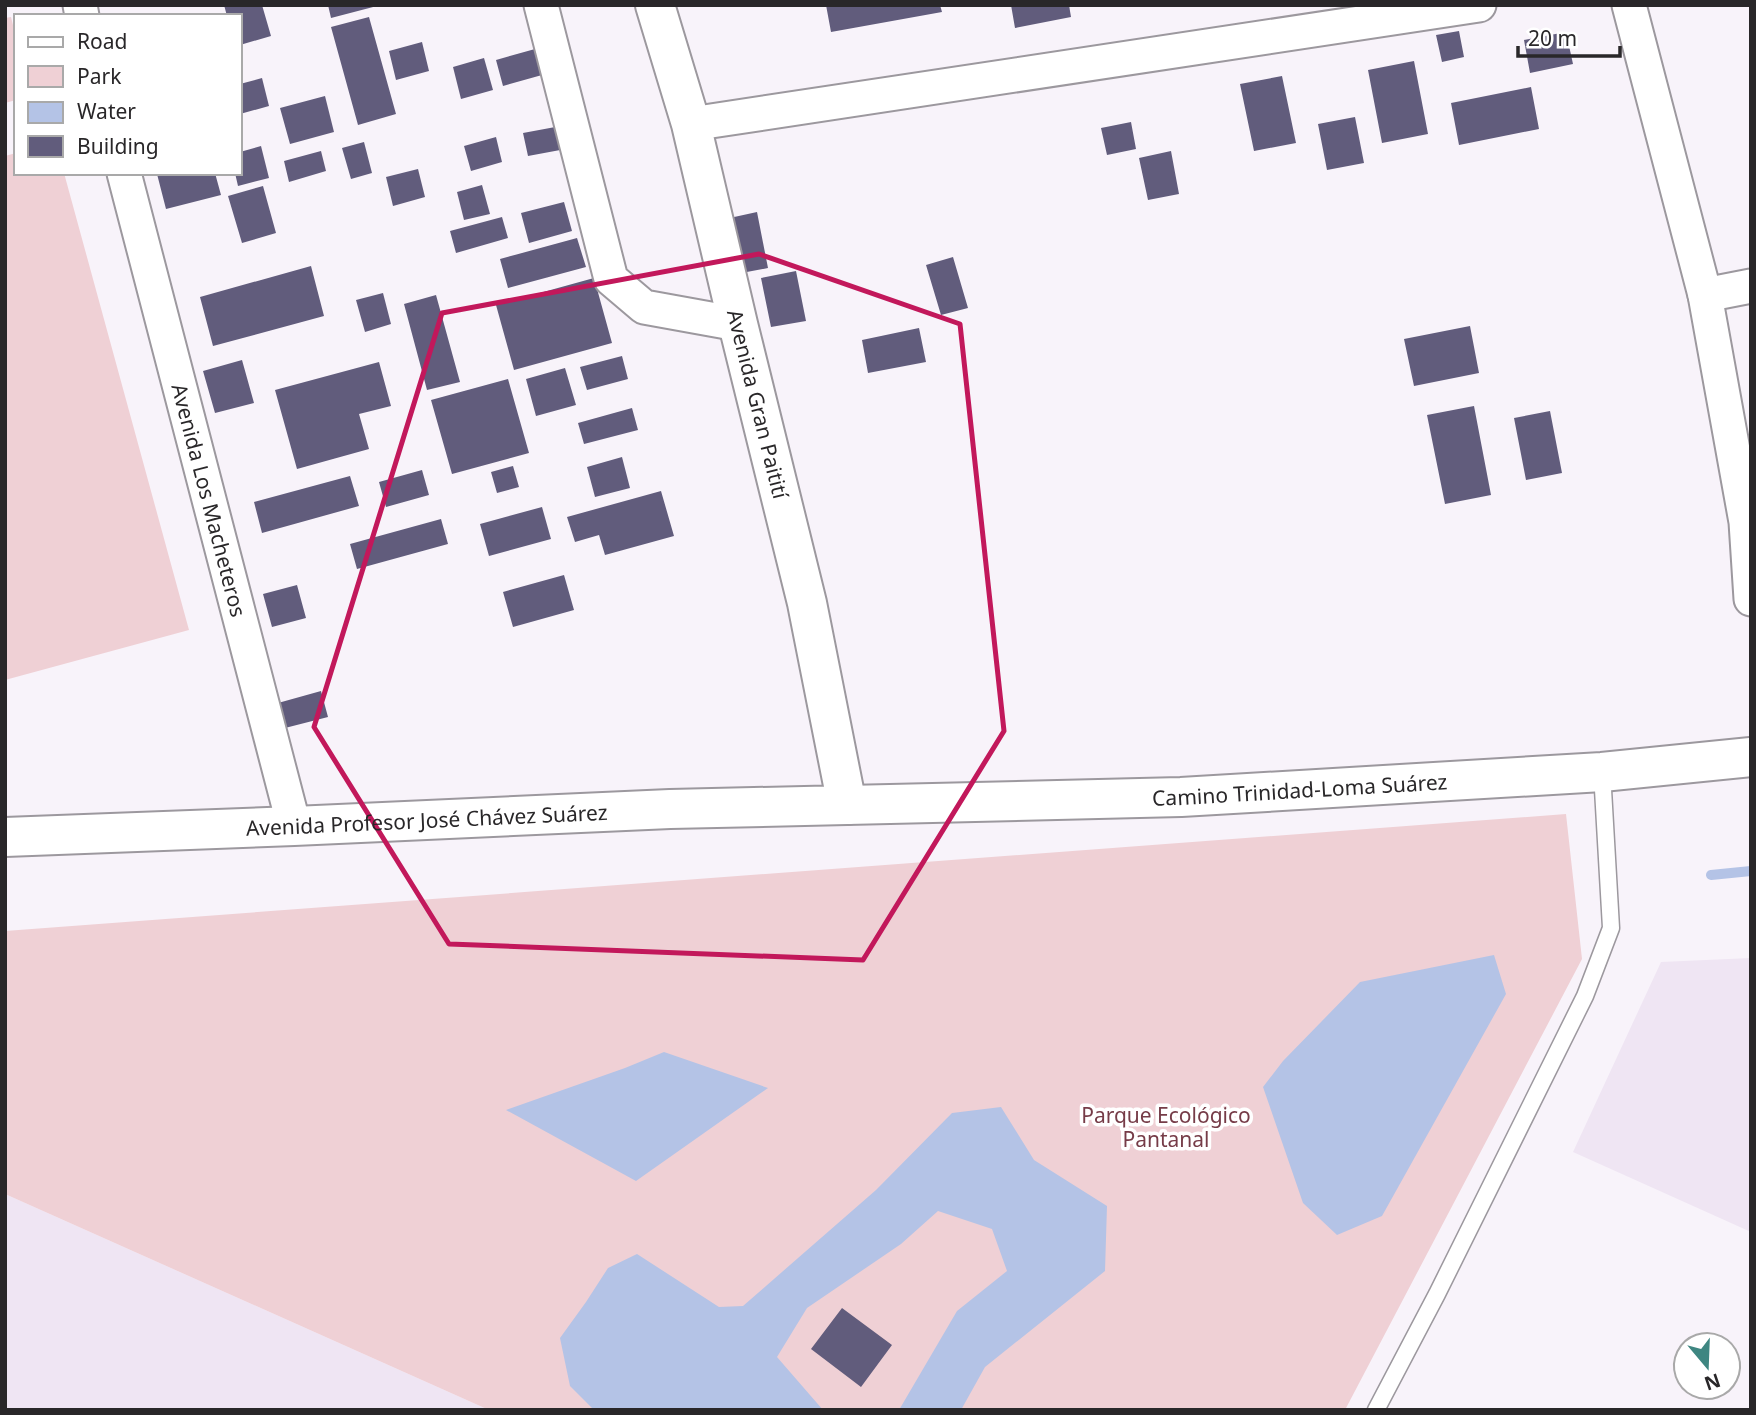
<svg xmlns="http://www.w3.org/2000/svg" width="1756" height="1415" font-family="'Noto Sans',sans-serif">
<rect width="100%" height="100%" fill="#f8f3fa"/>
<path fill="#efe5f3" d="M 1751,958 L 1751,1232 L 1573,1152 L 1661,962 Z
M 5,1194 L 489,1410 L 5,1410 Z"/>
<path fill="#efd0d5" d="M 11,17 L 16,37 L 16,100 L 5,103 L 5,18 Z
M 16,153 L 16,173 L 64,173 L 189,630 L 5,680 L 5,156 Z
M 1566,814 L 1582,959 L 1345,1410 L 489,1410 L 5,1194 L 5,931 Z"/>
<path fill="#b4c3e6" d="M 1494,955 L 1506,994 L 1382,1216 L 1337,1235 L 1303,1203 L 1263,1087 L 1283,1061 L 1360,982 Z
M 664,1052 L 768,1088 L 636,1181 L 506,1110 L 625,1068 Z
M 1001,1107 L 1034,1160 L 1107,1206 L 1105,1271 L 985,1367 L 961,1410 L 899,1410 L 957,1311 L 1007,1271 L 992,1229 L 938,1211 L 901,1244 L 807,1308 L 777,1357 L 823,1410 L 594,1410 L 570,1386 L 560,1338 L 586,1302 L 608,1268 L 637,1254 L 719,1307 L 743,1306 L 876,1190 L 952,1113 Z"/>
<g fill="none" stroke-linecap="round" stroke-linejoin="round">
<path stroke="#b4c3e6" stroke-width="10" d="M 1711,875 L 1751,871"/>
</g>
<path fill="#615c7c" d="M 224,5 L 262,5 L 271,36 L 240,45 L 240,16 L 227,16 Z
M 328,5 L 376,5 L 377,6 L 331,18 Z
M 826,5 L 940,5 L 942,12 L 831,32 Z
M 1011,5 L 1069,5 L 1071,17 L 1015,28 Z
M 369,17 L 396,114 L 358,125 L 331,27 Z
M 1459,31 L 1464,57 L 1442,62 L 1436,35 Z
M 1566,32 L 1573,64 L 1530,73 L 1524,40 Z
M 422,42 L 429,71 L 396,80 L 389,51 Z
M 535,49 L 542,75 L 503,86 L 496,60 Z
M 484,58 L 493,90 L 461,99 L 453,67 Z
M 1414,61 L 1428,134 L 1382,143 L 1368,70 Z
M 1282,76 L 1296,143 L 1254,151 L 1240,84 Z
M 262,78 L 269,106 L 240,114 L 240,84 Z
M 1531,87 L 1539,129 L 1459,145 L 1451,103 Z
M 325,96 L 334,132 L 290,144 L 280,108 Z
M 1355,117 L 1364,163 L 1327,170 L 1318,124 Z
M 1131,122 L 1136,149 L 1107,155 L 1101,128 Z
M 566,125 L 571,148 L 528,156 L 523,133 Z
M 496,137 L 502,162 L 471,171 L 464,146 Z
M 364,142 L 372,173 L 351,179 L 342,148 Z
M 261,146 L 269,178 L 238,186 L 235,173 L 240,173 L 240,152 Z
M 321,151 L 326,171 L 289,182 L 284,161 Z
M 1171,151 L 1179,194 L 1148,200 L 1139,158 Z
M 418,169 L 425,197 L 393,206 L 386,177 Z
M 160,173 L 215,173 L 221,195 L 166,209 L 157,174 Z
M 482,185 L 490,214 L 464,220 L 457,192 Z
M 263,186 L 276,233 L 242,243 L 228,196 Z
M 564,202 L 572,231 L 529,243 L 521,213 Z
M 757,212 L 768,268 L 736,274 L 725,219 Z
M 502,217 L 508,238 L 456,253 L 450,231 Z
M 577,238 L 586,267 L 508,288 L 500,259 Z
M 953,257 L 968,308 L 941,315 L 926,265 Z
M 311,266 L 324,316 L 213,346 L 200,297 Z
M 796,271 L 806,321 L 771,327 L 761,278 Z
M 594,278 L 612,343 L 514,370 L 496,305 Z
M 383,293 L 391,324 L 365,332 L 356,300 Z
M 436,295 L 460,382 L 427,390 L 404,304 Z
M 1470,326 L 1479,373 L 1414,386 L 1404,339 Z
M 919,328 L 926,362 L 868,373 L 862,340 Z
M 622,356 L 628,379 L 587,390 L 580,367 Z
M 242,360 L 254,403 L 215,413 L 203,371 Z
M 379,362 L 391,406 L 359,414 L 369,449 L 297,469 L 275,390 Z
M 565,368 L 576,405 L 536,416 L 526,379 Z
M 508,379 L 529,453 L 452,474 L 431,400 Z
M 1474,406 L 1491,495 L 1445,504 L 1427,415 Z
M 632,408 L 638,430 L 584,444 L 578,423 Z
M 1550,411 L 1562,473 L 1526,480 L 1514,418 Z
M 622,457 L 630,488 L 595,497 L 587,467 Z
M 513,466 L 519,487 L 497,493 L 491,472 Z
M 422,470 L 429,495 L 386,507 L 379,482 Z
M 350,476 L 359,506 L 262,533 L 254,502 Z
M 661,491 L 674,536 L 605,555 L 599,535 L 575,542 L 567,517 Z
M 542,507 L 551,539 L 489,556 L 480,524 Z
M 441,519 L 448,544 L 357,569 L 350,544 Z
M 564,575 L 574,610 L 513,627 L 503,592 Z
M 297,585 L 306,618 L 272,627 L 263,594 Z
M 321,691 L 328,717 L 285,728 L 278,703 Z
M 842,1308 L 892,1345 L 861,1387 L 811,1349 Z"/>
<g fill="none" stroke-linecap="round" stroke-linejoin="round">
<defs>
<path id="lane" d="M 1376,1410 L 1437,1294 L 1585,996 L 1611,928 L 1602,772"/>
<g id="street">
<path d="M 80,5 L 82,16"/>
<path d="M 541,5 L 611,279 L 644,307 L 738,324"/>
<path d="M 1629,5 L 1705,295 L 1746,522 L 1751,599"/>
<path d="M 691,124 L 1479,5"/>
<path id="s1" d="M 124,173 L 294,826"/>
<path d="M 1705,295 L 1751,286"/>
</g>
<g id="secondary">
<path id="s2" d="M 847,805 L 1181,797 L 1602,772 L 1751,757"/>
</g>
<g id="primary">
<path id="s3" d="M 5,837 L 294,826 L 670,809 L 847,805 L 807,603 L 738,324 L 691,124 L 655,5"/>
</g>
</defs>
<use href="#lane" stroke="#9c989e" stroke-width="19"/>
<use href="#street" stroke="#9c989e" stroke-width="37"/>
<use href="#secondary" stroke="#9c989e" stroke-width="42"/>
<use href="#primary" stroke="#9c989e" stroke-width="42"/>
<use href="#lane" stroke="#fff" stroke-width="16"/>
<use href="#street" stroke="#fff" stroke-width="33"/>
<use href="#secondary" stroke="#fff" stroke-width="38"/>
<use href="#primary" stroke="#fff" stroke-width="38"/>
</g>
<path fill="none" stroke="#c2185b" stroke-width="5" stroke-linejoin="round" d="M 759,254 L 960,324 L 1004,731 L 863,960 L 449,944 L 314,727 L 442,313 Z"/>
<g text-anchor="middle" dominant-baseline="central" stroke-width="7" stroke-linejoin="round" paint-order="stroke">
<g font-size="21" fill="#292729" stroke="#fff">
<text transform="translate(758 404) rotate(76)">Avenida Gran Paitití</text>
<text stroke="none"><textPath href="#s1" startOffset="338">Avenida Los Macheteros</textPath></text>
<text stroke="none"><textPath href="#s2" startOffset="453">Camino Trinidad-Loma Suárez</textPath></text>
<text stroke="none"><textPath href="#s3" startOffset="422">Avenida Profesor José Chávez Suárez</textPath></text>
</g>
<g font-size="21" fill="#763c48" stroke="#fff">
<text x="1166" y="1115">Parque Ecológico<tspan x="1166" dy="24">Pantanal</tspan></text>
</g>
</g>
<rect width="1756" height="1415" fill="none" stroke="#292729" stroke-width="14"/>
<rect x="14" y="14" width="228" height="161" fill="#ffffff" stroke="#a9a9a9" stroke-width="2"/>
<rect x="28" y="37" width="35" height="10" fill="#ffffff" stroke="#a9a9a9" stroke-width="2"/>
<text x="77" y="49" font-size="21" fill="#292729">Road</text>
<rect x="28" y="66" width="35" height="21" fill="#efd0d5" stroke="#a9a9a9" stroke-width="2"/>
<text x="77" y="84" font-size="21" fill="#292729">Park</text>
<rect x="28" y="102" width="35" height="21" fill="#b4c3e6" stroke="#a9a9a9" stroke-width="2"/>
<text x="77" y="119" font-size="21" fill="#292729">Water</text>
<rect x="28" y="136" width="35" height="21" fill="#615c7c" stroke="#a9a9a9" stroke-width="2"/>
<text x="77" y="154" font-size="21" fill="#292729">Building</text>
<g transform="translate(1707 1366) rotate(161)"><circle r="33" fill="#ffffff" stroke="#a9a9a9" stroke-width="2"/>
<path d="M0-5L12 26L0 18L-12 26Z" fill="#3e8681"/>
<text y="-10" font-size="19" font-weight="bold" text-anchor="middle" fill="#292729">N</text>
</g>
<path d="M1518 46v10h102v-10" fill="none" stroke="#292729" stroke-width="3.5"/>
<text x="1528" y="46" font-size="21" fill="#292729" stroke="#ffffff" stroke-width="5" paint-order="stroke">20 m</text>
</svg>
